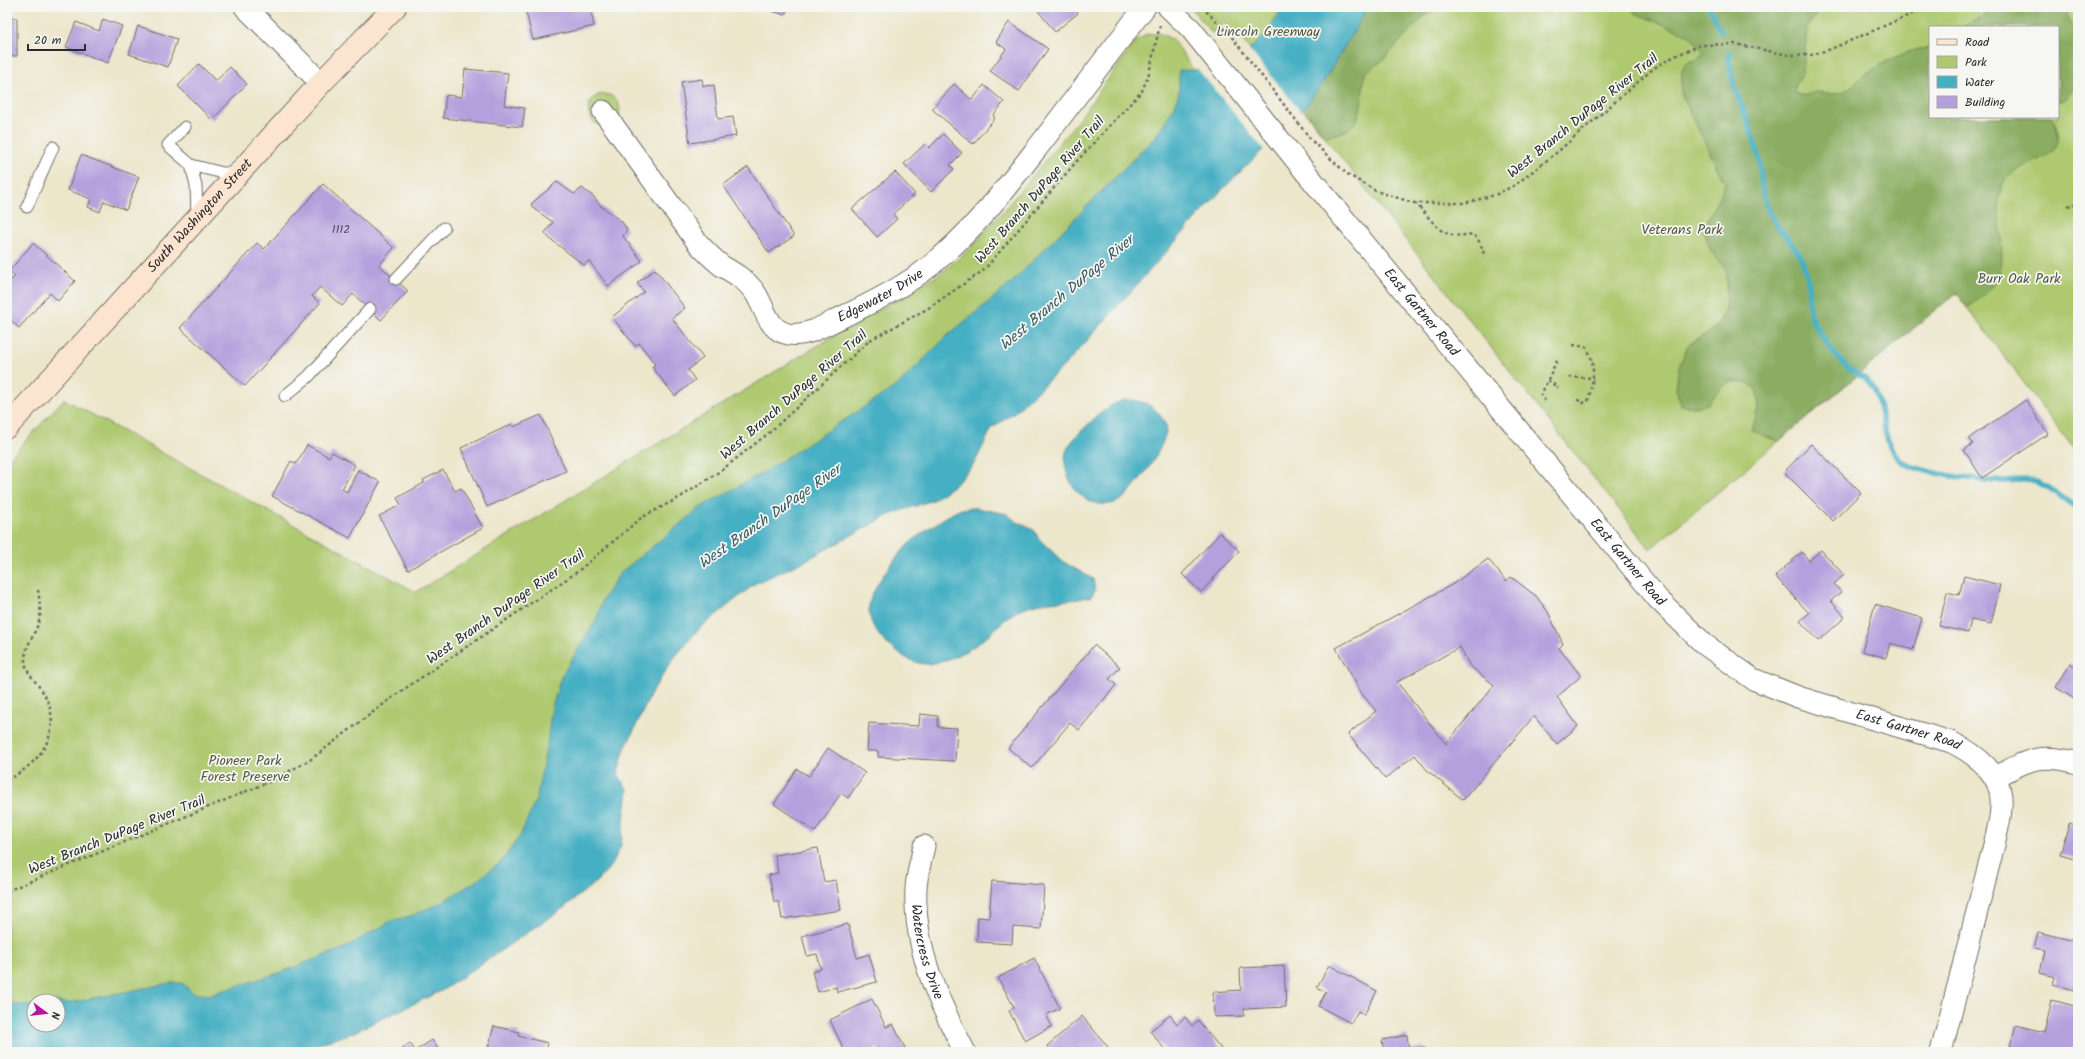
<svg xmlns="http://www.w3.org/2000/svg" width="2085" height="1059" font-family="Kalam,sans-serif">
<rect width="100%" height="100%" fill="#f6f6f2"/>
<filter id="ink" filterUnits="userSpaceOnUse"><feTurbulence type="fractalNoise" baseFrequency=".025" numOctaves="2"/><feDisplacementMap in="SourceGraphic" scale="8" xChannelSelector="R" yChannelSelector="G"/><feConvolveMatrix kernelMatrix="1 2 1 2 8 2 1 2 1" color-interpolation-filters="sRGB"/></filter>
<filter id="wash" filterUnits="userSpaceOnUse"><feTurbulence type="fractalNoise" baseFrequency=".012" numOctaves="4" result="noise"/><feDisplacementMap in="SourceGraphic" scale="16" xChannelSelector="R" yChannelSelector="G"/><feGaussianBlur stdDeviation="0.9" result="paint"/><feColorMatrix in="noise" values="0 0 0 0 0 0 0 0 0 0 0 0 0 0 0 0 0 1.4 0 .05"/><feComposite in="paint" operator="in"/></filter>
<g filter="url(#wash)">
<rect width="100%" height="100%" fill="#ece6cb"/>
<path fill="#aec96f" stroke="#6c7a4d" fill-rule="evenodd" d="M 1190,7 L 2078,7 L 2078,431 L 2074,449 L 1956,293 L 1650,549 L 1271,69 L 1224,23 L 1212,33 ZM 1930,27 L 2058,27 L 2058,117 L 1930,117 Z
M 1148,34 L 1162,34 L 1173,40 L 1193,69 L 1233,117 L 696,567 L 579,832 L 405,961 L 7,1040 L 7,461 L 64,399 L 416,592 L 812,349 L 938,275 L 967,252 L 1005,209 L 1076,123 L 1136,41 ZM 34,1001 L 58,1001 L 58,1025 L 34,1025 Z
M588 110a16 16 0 1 1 32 0a16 16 0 1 1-32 0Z"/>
<path fill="#8aad62" stroke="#5a6c46" d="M 1368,7 L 1443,7 L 1426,14 L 1382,61 L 1366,72 C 1357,105 1370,132 1324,136 L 1304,109 L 1324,81 Z
M 1631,7 L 1821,7 L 1807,28 L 1803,74 L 1795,85 L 1795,93 C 1809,99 1807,92 1818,92 C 1826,92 1831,95 1840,93 C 1849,90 1859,79 1867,73 C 1885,62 1910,48 1930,48 L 1930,117 L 2051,117 C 2055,121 2056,125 2057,130 C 2067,160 2017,161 2005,180 C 1999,189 1998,202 1999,212 C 2001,260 2013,277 1967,308 L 1956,293 L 1779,441 L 1763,436 L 1752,429 L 1759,407 L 1756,389 C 1734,373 1722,384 1708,404 L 1694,407 L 1681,405 L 1676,389 L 1679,367 L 1688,345 L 1714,329 L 1725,312 L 1727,278 L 1725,267 L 1712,253 L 1703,230 L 1725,184 L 1681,93 L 1682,70 L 1687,62 L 1698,60 L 1704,52 L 1689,35 L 1635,13 Z
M 1994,7 L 2063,7 C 2068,17 2073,28 2076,38 C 2081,57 2079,90 2062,101 L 2058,101 L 2058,27 L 1962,27 L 1991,12 Z"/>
<path fill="#44afc3" stroke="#386d77" d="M 1283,7 L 1368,7 L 1324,81 L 1304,109 L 1219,193 L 1067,363 L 1015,412 L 992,428 L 974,464 L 957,483 L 933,500 L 889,515 L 801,563 L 756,583 L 700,628 L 674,658 L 652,692 L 624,751 L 618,774 L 628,790 L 621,845 L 612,865 L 596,882 L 561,910 L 443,990 L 352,1033 L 293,1052 L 7,1052 L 7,1004 L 34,1006 L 34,1025 L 58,1025 L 58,1002 L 69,1003 L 170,983 L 182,983 L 193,993 L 209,995 L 279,973 L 344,948 L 393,920 L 411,916 L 442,902 L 476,881 L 501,862 L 520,836 L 536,800 L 547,744 L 552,707 L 561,677 L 596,620 L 603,599 L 620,573 L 701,507 L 764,472 L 898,385 L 947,336 L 1009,285 L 1155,137 L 1175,106 L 1179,92 L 1179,70 C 1207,72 1239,60 1260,40 C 1269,32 1276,18 1283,7 Z
M 1124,400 C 1146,399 1159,408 1167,428 C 1163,446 1152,465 1140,479 C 1134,486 1128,496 1119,501 C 1089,516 1059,481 1066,452 C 1070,439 1097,416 1107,408 C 1112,404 1119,402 1124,400 Z
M 977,508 L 1007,514 L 1017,522 L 1025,525 L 1035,531 L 1038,538 L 1062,561 L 1093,579 L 1095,590 L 1092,596 C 1069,603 1043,599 1021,609 C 1005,617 994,631 981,641 C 968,652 945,662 929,664 C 915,665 904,657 893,649 C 880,638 869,626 869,607 C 868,592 899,552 911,542 C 920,534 951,512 962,509 C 966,508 972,508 977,508 Z"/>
<path fill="#ece6cb" d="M 1247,47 L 1302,113 L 1265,151 L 1196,67 L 1223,61 Z"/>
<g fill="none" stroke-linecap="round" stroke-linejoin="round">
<path stroke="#44afc3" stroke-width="5.5" d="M 1709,7 L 1721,32
M 1729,52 C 1729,88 1750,119 1758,154 C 1763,177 1759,195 1772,217 C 1779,230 1791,241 1799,254 C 1802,259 1804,266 1806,272 C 1811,285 1807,311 1812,320 C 1821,336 1834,355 1847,367 C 1855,375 1868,377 1874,389 C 1883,408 1883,452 1904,463 C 1923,473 1974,480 1996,481 C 2008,482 2019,478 2032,481 C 2050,485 2063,499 2078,509"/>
</g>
<g id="blocks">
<path fill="#b4a0dd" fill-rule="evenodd" d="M 539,7 L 590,7 L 594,26 L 533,40 L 526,12 L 539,9 Z
M 759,7 L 788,7 L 785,15 Z
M 1035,7 L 1073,7 L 1078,13 L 1055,32 Z
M 7,18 L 17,18 L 17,56 L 7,56 Z
M 103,19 L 122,26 L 108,63 L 66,47 L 76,22 L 99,31 Z
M 1009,22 L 1048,49 L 1019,91 L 990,71 L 1006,49 L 996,42 Z
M 138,26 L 177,39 L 168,67 L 129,54 Z
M 199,64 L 216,81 L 230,67 L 247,84 L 212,120 L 178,86 Z
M 465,69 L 508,73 L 504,105 L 525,108 L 522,127 L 443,118 L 446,95 L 462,97 Z
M 702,79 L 703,86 L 714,85 L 718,119 L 733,117 L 736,136 L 690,143 L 681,82 Z
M 954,84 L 972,100 L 984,85 L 1004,102 L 993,116 L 995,118 L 973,144 L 932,109 Z
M 943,134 L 962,153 L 950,165 L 954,169 L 931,192 L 904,164 L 925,144 L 929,148 Z
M 81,155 L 139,177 L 126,210 L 104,201 L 100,212 L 88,207 L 91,199 L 68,190 Z
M 748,167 L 794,236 L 769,253 L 723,185 Z
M 895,172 L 915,194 L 893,214 L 897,219 L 877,237 L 852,209 Z
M 557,182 L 574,194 L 582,188 L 594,197 L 601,206 L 621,221 L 627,229 L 623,236 L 642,261 L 608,286 L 589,261 L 584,265 L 549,238 L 545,233 L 553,222 L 534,209 L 531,204 Z
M 323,184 L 394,248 L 379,265 L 408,291 L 381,320 L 353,294 L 342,306 L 320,287 L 312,296 L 320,303 L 245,386 L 180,328 L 257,243 L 264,249 Z
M 33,243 L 75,281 L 58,301 L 50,293 L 19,328 L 7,317 L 7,284 L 15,276 L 9,271 Z
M 655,269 L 685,308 L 672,318 L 703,358 L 688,370 L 695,380 L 675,396 L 652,367 L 655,364 L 639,343 L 635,346 L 612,317 L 644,292 L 637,283 Z
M 2026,400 L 2048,434 L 1982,478 L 1964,450 L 1973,444 L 1969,438 Z
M 541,415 L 566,471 L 487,507 L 461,448 L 512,424 L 513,427 Z
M 1811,444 L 1861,493 L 1833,521 L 1784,472 Z
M 307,445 L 329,457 L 332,452 L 355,465 L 342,489 L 347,492 L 358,470 L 380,482 L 350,538 L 272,496 L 291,461 L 296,464 Z
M 443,470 L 455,491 L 461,488 L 483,528 L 408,570 L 379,516 L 401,505 L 397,498 L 424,483 L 423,480 Z
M 1220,533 L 1239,551 L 1201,592 L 1182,574 Z
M 1821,550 L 1844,575 L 1834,584 L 1841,592 L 1831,601 L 1845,617 L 1819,641 L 1800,621 L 1809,613 L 1775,576 L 1802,552 L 1809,561 Z
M 1488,559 L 1506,581 L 1511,577 L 1536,596 L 1548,612 L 1563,644 L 1559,648 L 1581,676 L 1557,697 L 1578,726 L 1557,744 L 1534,716 L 1463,800 L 1427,770 L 1415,755 L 1385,779 L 1348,734 L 1376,711 L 1362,694 L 1336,648 L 1453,584 ZM 1460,647 L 1470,666 L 1494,685 L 1446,744 L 1397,682 Z
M 1964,576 L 2000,585 L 1991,624 L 1971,620 L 1968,633 L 1939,626 L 1947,592 L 1959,595 Z
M 1875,604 L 1922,618 L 1913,650 L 1890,643 L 1886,658 L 1862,651 Z
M 1094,645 L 1120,667 L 1109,679 L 1116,685 L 1079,730 L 1070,723 L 1032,768 L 1008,748 Z
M 2070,663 L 2078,669 L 2078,701 L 2055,687 Z
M 920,714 L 938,716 L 938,727 L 957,728 L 955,761 L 878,757 L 878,751 L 867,751 L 869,723 L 919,726 Z
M 828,748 L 865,773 L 848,798 L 841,793 L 815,832 L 774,804 L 797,769 L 809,776 Z
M 2069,824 L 2078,827 L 2078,859 L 2060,854 Z
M 818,848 L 824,882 L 836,880 L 841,910 L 782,919 L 779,902 L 774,902 L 769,875 L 778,873 L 775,855 Z
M 992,881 L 1044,885 L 1041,929 L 1013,927 L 1012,944 L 977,942 L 978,917 L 989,918 Z
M 848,924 L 857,958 L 869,954 L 877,982 L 837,992 L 836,987 L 818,992 L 812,972 L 821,969 L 817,954 L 807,956 L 802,936 Z
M 2038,932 L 2078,942 L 2078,991 L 2053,984 L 2055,977 L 2040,973 L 2045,950 L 2034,948 Z
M 1034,958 L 1060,1008 L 1046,1015 L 1052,1026 L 1025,1041 L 1009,1011 L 1014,1007 L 998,978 Z
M 1329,965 L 1377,991 L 1364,1015 L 1358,1011 L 1351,1023 L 1318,1006 L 1326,992 L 1317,987 Z
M 1284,966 L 1286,1007 L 1244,1009 L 1244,1016 L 1214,1017 L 1213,992 L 1241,990 L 1240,968 Z
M 872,999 L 886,1027 L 893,1024 L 907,1052 L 880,1052 L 878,1048 L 869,1052 L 845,1052 L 830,1020 Z
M 2052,1000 L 2078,1007 L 2078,1052 L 2034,1052 L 2010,1046 L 2016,1025 L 2044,1032 Z
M 1170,1015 L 1177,1024 L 1185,1017 L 1192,1026 L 1198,1020 L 1221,1049 L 1217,1052 L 1167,1052 L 1150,1031 Z
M 1082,1016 L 1108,1047 L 1104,1050 L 1106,1052 L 1051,1052 L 1047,1046 Z
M 494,1026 L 519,1032 L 518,1036 L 548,1043 L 546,1052 L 487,1052 Z
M 1407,1035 L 1409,1050 L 1424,1047 L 1425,1052 L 1384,1052 L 1382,1040 Z
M 432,1040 L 440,1052 L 397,1052 L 410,1043 L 415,1051 Z"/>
</g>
</g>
<g filter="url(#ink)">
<use href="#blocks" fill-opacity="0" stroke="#6f6c63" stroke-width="1"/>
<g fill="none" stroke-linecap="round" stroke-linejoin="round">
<defs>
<path id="service" d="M 185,127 L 168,145 L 191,165 L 196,186 L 197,216
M 191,165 L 223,173 L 239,173
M 27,207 L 53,147
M 396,279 L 444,228
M 285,396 L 308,377 L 370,309"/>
<g id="minor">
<path d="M 245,7 L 321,83"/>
<path id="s1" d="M 1168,7 L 1191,29 L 1303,169 L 1658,599 L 1704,644 L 1753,679 L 1798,697 L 1951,742 C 1976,754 2004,775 2001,806 C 2001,817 1998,827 1996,837 L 1941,1052"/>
<path id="s2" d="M 603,111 L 697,242 C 705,251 713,259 722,266 C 734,273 746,280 754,291 C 765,306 767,330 788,334 C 807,337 825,325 842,317 C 872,303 903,287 929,267 C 975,230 1009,184 1045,138 C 1078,94 1111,51 1145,7"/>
<path d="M 1996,777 C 2029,759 2040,753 2078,763"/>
<path id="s3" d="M 924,846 C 921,860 917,874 916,888 C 913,947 938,1001 965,1052"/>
</g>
<g id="secondary">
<path id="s4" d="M 7,427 L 321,83 L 395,7"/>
</g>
</defs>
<use href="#service" stroke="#6f6c63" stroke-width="13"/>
<use href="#minor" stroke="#6f6c63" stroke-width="23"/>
<use href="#secondary" stroke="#6f6c63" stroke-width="24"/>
<path stroke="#6f6c63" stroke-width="2.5" stroke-dasharray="3 3" stroke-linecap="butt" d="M 1202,7 L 1231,36 L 1312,141 L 1347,174 L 1376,191 L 1414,203 L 1465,203 L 1495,195 L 1515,185 L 1555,154 L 1654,68 L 1673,57 L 1700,45 L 1735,44 L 1788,55 L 1811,55 L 1831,49 L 1928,7
M 1415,203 C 1422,209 1437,229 1444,232 C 1468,244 1474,218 1485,258
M 2068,206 L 2073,204 L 2078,208
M 1573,345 L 1586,347 C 1597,364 1593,382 1588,401 L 1583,403 L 1576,399
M 1569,377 L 1594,378
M 1548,380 L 1558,388
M 1545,401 L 1541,395 L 1557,360
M 7,780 C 40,764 65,731 44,694 C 38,683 25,673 25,660 C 25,644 38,631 40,617 C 41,608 39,598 38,589
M 7,891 L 271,781 L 310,760 L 397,694 L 577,572 L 641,518 L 684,495 L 723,469 L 770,432 L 870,340 L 927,309 L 984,270 L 1076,162 L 1142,91 L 1149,73 L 1160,25"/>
<use href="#service" stroke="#fff" stroke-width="11"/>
<use href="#minor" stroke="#fff" stroke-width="21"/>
<use href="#secondary" stroke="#fce5d0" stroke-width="22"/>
</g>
</g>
<g text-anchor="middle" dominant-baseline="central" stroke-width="3.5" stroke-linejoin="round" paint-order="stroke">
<g font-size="12" fill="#4d4858">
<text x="341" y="229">1112</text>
</g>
<g font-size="14" fill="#525a3f" stroke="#f6f6f2">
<text x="1268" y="32">Lincoln Greenway</text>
<text x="1682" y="230">Veterans Park</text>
<text x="2019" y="279">Burr Oak Park</text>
<text x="245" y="761">Pioneer Park<tspan x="245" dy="16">Forest Preserve</tspan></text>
</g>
<g font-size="14" fill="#2b2b2b" stroke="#f6f6f2">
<text transform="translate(1583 116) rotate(-39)">West Branch DuPage River Trail</text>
<text transform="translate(1040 190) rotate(-49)">West Branch DuPage River Trail</text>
<text stroke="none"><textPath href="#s4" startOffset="286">South Washington Street</textPath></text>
<text stroke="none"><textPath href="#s2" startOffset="395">Edgewater Drive</textPath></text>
<text stroke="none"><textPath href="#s1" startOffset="397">East Gartner Road</textPath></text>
<text transform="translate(794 395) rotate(-41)">West Branch DuPage River Trail</text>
<text stroke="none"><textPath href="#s1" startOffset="721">East Gartner Road</textPath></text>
<text transform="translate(506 607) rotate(-35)">West Branch DuPage River Trail</text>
<text stroke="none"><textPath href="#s1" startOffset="1057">East Gartner Road</textPath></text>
<text transform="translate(117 835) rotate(-22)">West Branch DuPage River Trail</text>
<text stroke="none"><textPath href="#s3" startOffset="108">Watercress Drive</textPath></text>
</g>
<g font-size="15" font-style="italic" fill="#345960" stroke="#f6f6f2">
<text transform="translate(1067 293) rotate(-40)">West Branch DuPage River</text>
<text transform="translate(770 517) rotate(-35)">West Branch DuPage River</text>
</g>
</g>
<rect width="2085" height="1059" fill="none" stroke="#f6f6f2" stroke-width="24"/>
<rect x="1929" y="26" width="130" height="92" fill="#f6f6f2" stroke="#a5a5a2"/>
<rect x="1937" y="39" width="20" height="6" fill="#fce5d0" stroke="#a5a5a2"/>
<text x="1965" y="46" font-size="12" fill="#2b2b2b">Road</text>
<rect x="1937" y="56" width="20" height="12" fill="#aec96f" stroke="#a5a5a2"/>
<text x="1965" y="66" font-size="12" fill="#2b2b2b">Park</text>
<rect x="1937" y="76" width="20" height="12" fill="#44afc3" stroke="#a5a5a2"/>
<text x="1965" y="86" font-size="12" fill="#2b2b2b">Water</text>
<rect x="1937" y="96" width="20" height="12" fill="#b4a0dd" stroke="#a5a5a2"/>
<text x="1965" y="106" font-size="12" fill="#2b2b2b">Building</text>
<g transform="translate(46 1013) rotate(105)"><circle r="19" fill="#f6f6f2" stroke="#a5a5a2"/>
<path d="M0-3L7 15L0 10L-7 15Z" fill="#b5179e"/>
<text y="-6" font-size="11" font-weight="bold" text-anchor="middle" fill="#2b2b2b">N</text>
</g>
<path d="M28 44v6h57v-6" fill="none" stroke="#2b2b2b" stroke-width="2"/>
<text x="34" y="44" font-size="12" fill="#2b2b2b" stroke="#f6f6f2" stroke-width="3" paint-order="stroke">20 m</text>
</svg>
